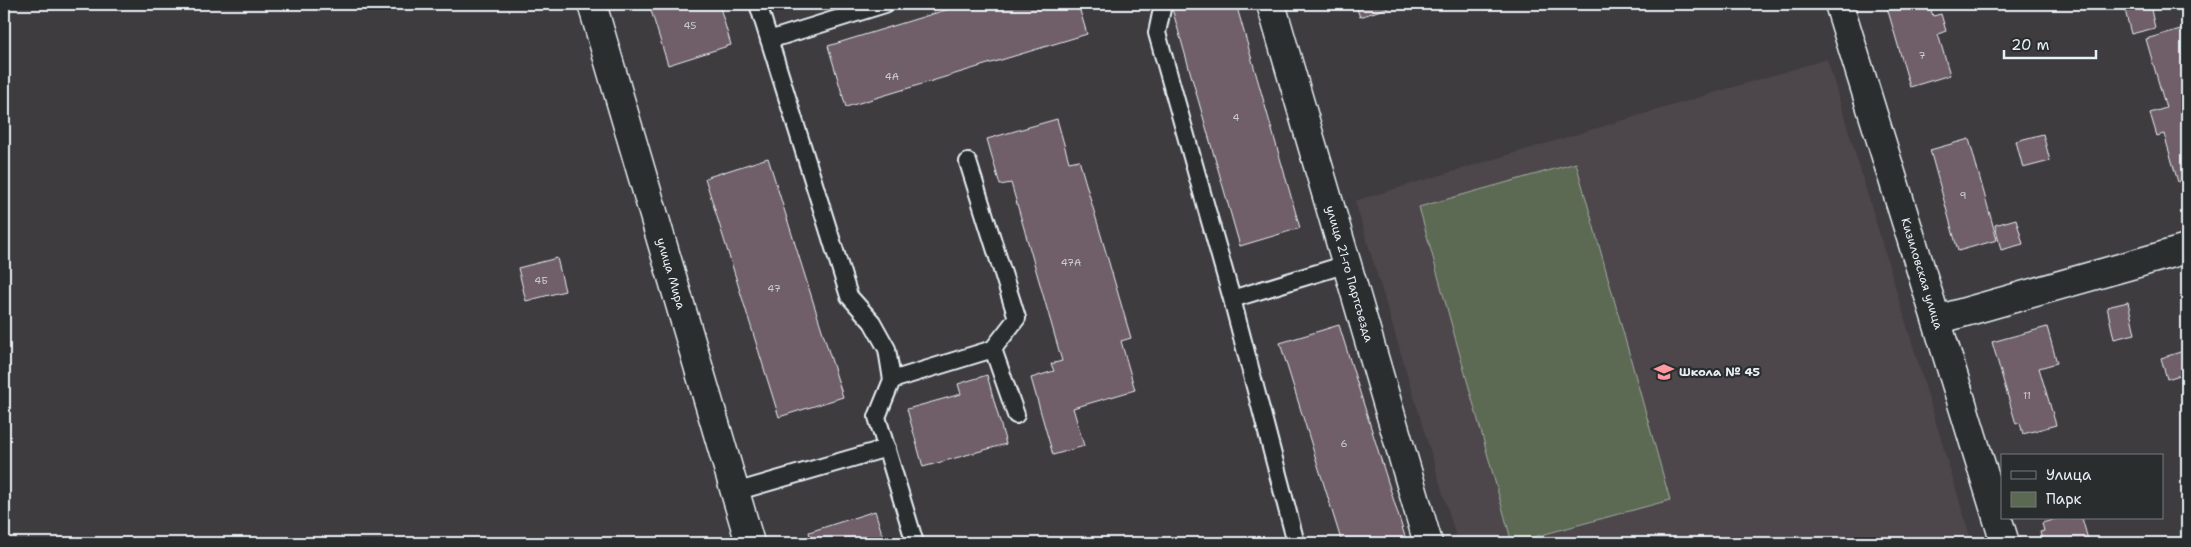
<svg xmlns="http://www.w3.org/2000/svg" width="2191" height="547" font-family="'Shantell Sans',sans-serif">
<rect width="100%" height="100%" fill="#3f3c3f"/>
<filter id="ink" filterUnits="userSpaceOnUse"><feTurbulence type="fractalNoise" baseFrequency=".02" numOctaves="2"/><feDisplacementMap in="SourceGraphic" scale="10" xChannelSelector="R" yChannelSelector="G"/><feConvolveMatrix kernelMatrix="1 2 1 2 8 2 1 2 1" color-interpolation-filters="sRGB"/></filter>
<g filter="url(#ink)">
<path fill="#4e464b" d="M 1827,59 L 1972,543 L 1458,543 L 1355,201 Z"/>
<path fill="#5b6952" stroke="#a2ada5" d="M 1576,163 L 1670,500 L 1512,543 L 1419,207 Z"/>
<path fill="#705e67" stroke="#e8f1f8" d="M 649,4 L 719,4 L 731,45 L 668,65 Z
M 965,4 L 1078,4 L 1087,34 L 846,107 L 828,46 Z
M 1174,4 L 1236,4 L 1300,228 L 1240,246 L 1171,5 Z
M 1355,4 L 1399,4 L 1360,17 Z
M 1886,4 L 1929,4 L 1933,16 L 1941,14 L 1946,31 L 1938,34 L 1950,75 L 1910,87 Z
M 2150,5 L 2155,28 L 2131,34 L 2125,10 Z
M 2184,28 L 2187,40 L 2187,179 L 2178,182 L 2164,134 L 2157,136 L 2150,113 L 2166,108 L 2146,39 Z
M 1057,119 L 1069,162 L 1079,160 L 1131,338 L 1121,341 L 1135,390 L 1073,408 L 1084,446 L 1053,455 L 1031,378 L 1054,371 L 1051,364 L 1062,361 L 1011,183 L 1000,185 L 987,139 Z
M 2043,134 L 2050,161 L 2023,168 L 2016,141 Z
M 1969,139 L 1997,240 L 1958,251 L 1930,150 Z
M 768,158 L 843,397 L 779,417 L 705,178 Z
M 2016,219 L 2023,244 L 2001,250 L 1995,225 Z
M 557,258 L 565,291 L 526,301 L 518,268 Z
M 2128,302 L 2135,334 L 2114,339 L 2107,307 Z
M 1339,325 L 1407,543 L 1342,543 L 1280,343 Z
M 2047,327 L 2057,363 L 2039,368 L 2056,425 L 2023,434 L 2020,423 L 2016,424 L 1992,342 Z
M 2187,350 L 2187,373 L 2167,379 L 2161,358 Z
M 987,375 L 1006,444 L 923,467 L 907,409 L 961,394 L 958,384 Z
M 875,511 L 885,543 L 812,543 L 809,532 Z
M 2059,518 L 2082,518 L 2089,543 L 2043,543 L 2040,532 L 2044,531 L 2042,523 Z"/>
<g fill="none" stroke-linecap="round" stroke-linejoin="round">
<defs>
<path id="lane" d="M 758,4 L 849,296 L 872,322 L 887,349 L 892,380 L 877,417 L 915,543
M 1163,4 L 1157,33 L 1232,299 L 1296,543
M 769,40 L 885,4
M 968,162 L 1017,318 L 993,349
M 1232,299 L 1347,264
M 892,380 L 993,349 L 1016,415
M 735,492 L 887,448"/>
<g id="street">
<path id="s1" d="M 1271,4 L 1428,543"/>
<path id="s2" d="M 1839,4 L 2005,543"/>
<path d="M 1937,320 L 2187,249"/>
</g>
<g id="secondary">
<path id="s3" d="M 592,4 L 750,543"/>
</g>
</defs>
<use href="#lane" stroke="#e8f1f8" stroke-width="20"/>
<use href="#street" stroke="#e8f1f8" stroke-width="31"/>
<use href="#secondary" stroke="#e8f1f8" stroke-width="31"/>
<use href="#lane" stroke="#2a2d2e" stroke-width="16"/>
<use href="#street" stroke="#2a2d2e" stroke-width="28"/>
<use href="#secondary" stroke="#2a2d2e" stroke-width="28"/>
</g>
</g>
<defs>
<symbol id="school-bare" viewBox="-9 -9 18 18"><path d="M0-5L7-2L0 1L-7-2ZM-4 1L0 2.5L4 1V4Q0 6-4 4Z" fill="#ff9aa2" stroke="#2a2d2e" stroke-width="2.5" paint-order="stroke"/></symbol>
</defs>
<g fill-rule="evenodd">
<use href="#school-bare" x="1650" y="358" width="28" height="28"/>
</g>
<g text-anchor="middle" dominant-baseline="central" stroke-width="4.5" stroke-linejoin="round" paint-order="stroke">
<g font-size="10" fill="#caccd4">
<text x="690" y="25">45</text>
<text x="1922" y="55">7</text>
<text x="892" y="76">4А</text>
<text x="1236" y="117">4</text>
<text x="1963" y="195">9</text>
<text x="1071" y="262">47А</text>
<text x="541" y="280">4Б</text>
<text x="774" y="288">47</text>
<text x="2027" y="395">11</text>
<text x="1344" y="443">6</text>
</g>
<g font-size="12" fill="#e8f1f8" stroke="#2a2d2e">
<text stroke="none"><textPath href="#s3" startOffset="281">улица Мира</textPath></text>
<text stroke="none"><textPath href="#s1" startOffset="281">улица 21-го Партсъезда</textPath></text>
<text stroke="none"><textPath href="#s2" startOffset="282">Кизиловская улица</textPath></text>
</g>
<g font-size="12" font-weight="bold" fill="#e8f1f8" stroke="#2a2d2e" text-anchor="start">
<text x="1679" y="372">Школа № 45</text>
</g>
</g>
<rect width="2191" height="547" fill="none" stroke="#2a2d2e" stroke-width="20"/>
<rect x="10" y="10" width="2171" height="527" fill="none" stroke="#e8f1f8" stroke-width="2" filter="url(#ink)"/>
<rect x="2001" y="454" width="162" height="65" fill="#2a2d2e" stroke="#767b7f"/>
<rect x="2011" y="471" width="25" height="8" fill="#2a2d2e" stroke="#767b7f"/>
<text x="2046" y="480" font-size="15" fill="#e8f1f8">Улица</text>
<rect x="2011" y="492" width="25" height="15" fill="#5b6952" stroke="#767b7f"/>
<text x="2046" y="504" font-size="15" fill="#e8f1f8">Парк</text>
<path d="M2004 50v8h92v-8" fill="none" stroke="#e8f1f8" stroke-width="2.5"/>
<text x="2011" y="50" font-size="15" fill="#e8f1f8" stroke="#2a2d2e" stroke-width="4" paint-order="stroke">20 m</text>
</svg>
